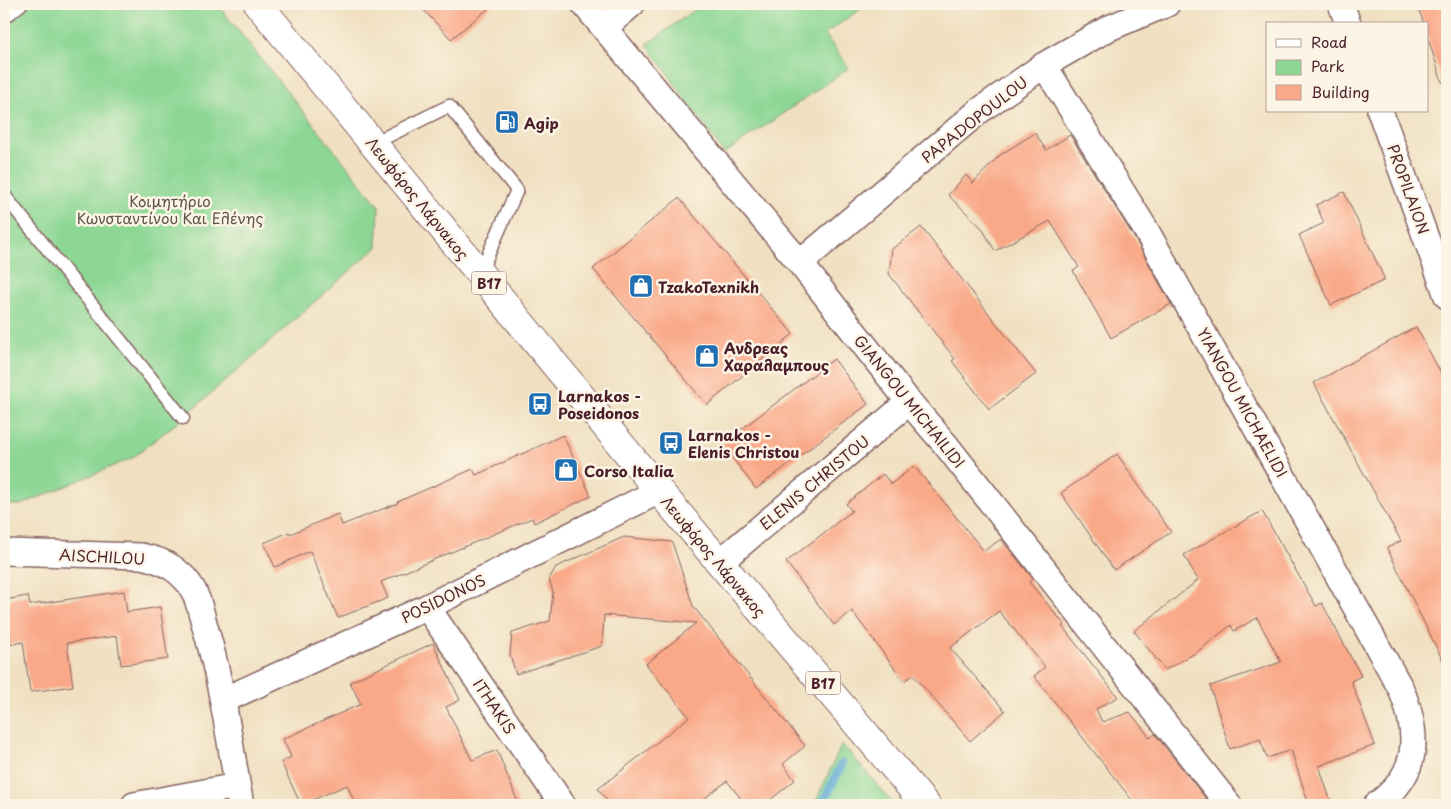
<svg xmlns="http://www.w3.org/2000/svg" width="1451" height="809" font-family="'Playpen Sans',sans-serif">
<rect width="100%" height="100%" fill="#fcf5e5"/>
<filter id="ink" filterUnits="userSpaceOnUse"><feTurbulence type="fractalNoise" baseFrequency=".02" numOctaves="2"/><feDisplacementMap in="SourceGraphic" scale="10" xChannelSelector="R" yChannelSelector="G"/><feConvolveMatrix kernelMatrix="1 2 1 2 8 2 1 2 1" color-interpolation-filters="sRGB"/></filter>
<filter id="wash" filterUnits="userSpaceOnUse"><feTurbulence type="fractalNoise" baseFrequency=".0096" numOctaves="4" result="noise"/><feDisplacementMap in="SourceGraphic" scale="20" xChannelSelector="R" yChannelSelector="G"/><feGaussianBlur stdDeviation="1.12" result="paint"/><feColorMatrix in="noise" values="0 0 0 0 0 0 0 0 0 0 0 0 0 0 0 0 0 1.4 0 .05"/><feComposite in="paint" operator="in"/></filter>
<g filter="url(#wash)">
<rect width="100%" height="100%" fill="#f0e0c1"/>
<path fill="#8cd794" stroke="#6b7b60" d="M 4,4 L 217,4 L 379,206 L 377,247 L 183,418 L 132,458 L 21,505 L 4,505 Z
M 703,4 L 868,4 L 825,34 L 849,68 L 724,154 L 647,44 Z
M 842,744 L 894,805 L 814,805 Z"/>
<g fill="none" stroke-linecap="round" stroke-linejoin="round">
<path stroke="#59a7d3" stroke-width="9" d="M 822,805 L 842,764"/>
</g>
<g id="blocks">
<path fill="#f9a888" d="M 418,4 L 494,4 L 451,39 Z
M 1417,4 L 1447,4 L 1447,82 L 1442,82 L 1427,35 L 1427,24 L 1424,24 Z
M 1035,133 L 1046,150 L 1070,135 L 1134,237 L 1171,304 L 1111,338 L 1073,271 L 1079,267 L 1050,221 L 995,251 L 982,228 L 948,195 L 966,175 L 973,183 L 1000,155 Z
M 1344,192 L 1385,280 L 1331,305 L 1299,235 L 1324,223 L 1316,205 Z
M 679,198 L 793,334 L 707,405 L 593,269 Z
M 921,227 L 1036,374 L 989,409 L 952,361 L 955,359 L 889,274 L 892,249 Z
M 1416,327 L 1447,384 L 1447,669 L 1387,548 L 1401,541 L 1314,383 Z
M 834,359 L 868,404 L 756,489 L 722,444 Z
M 563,435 L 591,496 L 534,523 L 532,518 L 381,582 L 388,598 L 338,618 L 310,551 L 275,567 L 264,543 L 289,532 L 290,534 L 338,514 L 342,525 L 398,503 L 397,502 L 473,469 L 476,475 Z
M 1117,454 L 1171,532 L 1114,570 L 1061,493 Z
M 914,466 L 984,551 L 1001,539 L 1033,579 L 1029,582 L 1064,624 L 1062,626 L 1118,697 L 1096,709 L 1102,722 L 1130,712 L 1150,738 L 1155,734 L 1211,805 L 1136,805 L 1034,676 L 1045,667 L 999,611 L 950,648 L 1005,711 L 970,741 L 913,675 L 904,681 L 852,611 L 834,625 L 786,562 L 852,511 L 846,504 L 883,474 L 891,484 Z
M 1262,511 L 1316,606 L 1322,603 L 1361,676 L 1351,681 L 1375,745 L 1319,766 L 1332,805 L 1309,805 L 1291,750 L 1267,758 L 1260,739 L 1230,749 L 1210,686 L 1281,662 L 1257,618 L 1234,631 L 1231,625 L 1197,652 L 1165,670 L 1134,631 L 1198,580 L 1184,555 Z
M 624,537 L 672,542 L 693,606 L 805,746 L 783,764 L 795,780 L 764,805 L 746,805 L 727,781 L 696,805 L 611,805 L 598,789 L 689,717 L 646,664 L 696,623 L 604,615 L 602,646 L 516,674 L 510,655 L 512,633 L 550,621 L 553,592 L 549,579 L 556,567 Z
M 124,591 L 127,612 L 160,607 L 168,659 L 121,665 L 117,636 L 67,643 L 73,686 L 30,692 L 23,642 L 4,646 L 4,600 L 28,596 L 30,605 Z
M 433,643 L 460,700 L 446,707 L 472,760 L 497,750 L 519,805 L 356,805 L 347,785 L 301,805 L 281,762 L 291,757 L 283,739 L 361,704 L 350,682 Z"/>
</g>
</g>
<g filter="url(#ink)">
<use href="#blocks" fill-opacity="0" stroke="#846360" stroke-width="1"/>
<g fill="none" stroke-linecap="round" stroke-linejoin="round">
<defs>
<path id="lane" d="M 4,18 L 21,4
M 374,143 L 449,106 L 517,190 L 480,273
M 4,195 L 183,418"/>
<path id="street" d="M 584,4 L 800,263 L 909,402 L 946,445 L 1229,805
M 1341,4 L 1348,24
M 604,28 L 632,4
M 1044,65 L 1146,230 L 1401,689 C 1420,735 1420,774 1376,805
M 1380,111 L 1447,296
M 800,263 L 979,111 L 1044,65 L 1109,28 L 1167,4
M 4,552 L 141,556 C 160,560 173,565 187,581 C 198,594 201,613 206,630 C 223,688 230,746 241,805
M 720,562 L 909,402
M 427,607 L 563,805
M 224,700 L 427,607 L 659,491
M 134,805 L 237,786"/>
<path id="primary" d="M 258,4 L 659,491 L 926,805"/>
</defs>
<use href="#lane" stroke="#846360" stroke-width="15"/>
<use href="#street" stroke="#846360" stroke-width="28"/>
<use href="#primary" stroke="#846360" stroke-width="30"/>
<use href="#lane" stroke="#fff" stroke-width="12"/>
<use href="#street" stroke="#fff" stroke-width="25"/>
<use href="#primary" stroke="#fff" stroke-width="28"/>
</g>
</g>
<defs>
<symbol id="fuel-square" viewBox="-11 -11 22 22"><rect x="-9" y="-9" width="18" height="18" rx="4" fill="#1f6fb2" stroke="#fcf5e5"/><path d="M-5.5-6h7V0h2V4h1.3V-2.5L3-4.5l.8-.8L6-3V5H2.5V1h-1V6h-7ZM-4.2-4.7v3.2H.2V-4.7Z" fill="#fff"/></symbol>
<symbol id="shop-square" viewBox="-11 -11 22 22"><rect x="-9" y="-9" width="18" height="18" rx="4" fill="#1f6fb2" stroke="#fcf5e5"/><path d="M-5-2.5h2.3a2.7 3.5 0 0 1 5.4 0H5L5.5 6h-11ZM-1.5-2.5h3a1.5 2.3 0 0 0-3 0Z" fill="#fff"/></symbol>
<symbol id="bus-square" viewBox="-11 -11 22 22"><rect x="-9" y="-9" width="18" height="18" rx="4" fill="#1f6fb2" stroke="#fcf5e5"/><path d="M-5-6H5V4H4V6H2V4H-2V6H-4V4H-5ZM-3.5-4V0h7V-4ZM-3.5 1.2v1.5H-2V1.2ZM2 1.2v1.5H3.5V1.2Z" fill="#fff"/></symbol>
</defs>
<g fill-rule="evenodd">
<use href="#fuel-square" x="493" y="108" width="28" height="28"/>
<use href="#shop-square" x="627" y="272" width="28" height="28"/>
<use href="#shop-square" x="693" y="342" width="28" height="28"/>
<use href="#bus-square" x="526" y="390" width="28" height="28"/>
<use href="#bus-square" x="657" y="429" width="28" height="28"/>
<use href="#shop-square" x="552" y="456" width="28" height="28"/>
</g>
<g text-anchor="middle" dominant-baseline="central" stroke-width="5" stroke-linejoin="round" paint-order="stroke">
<g fill="#fcf5e5" stroke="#7f5f63" stroke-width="1">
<rect x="471.5" y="271.5" width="35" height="23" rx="4"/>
<rect x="805.5" y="671.5" width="35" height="23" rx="4"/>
</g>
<g font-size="14" font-weight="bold" fill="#4a1f2b">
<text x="489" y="283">B17</text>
<text x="823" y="683">B17</text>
</g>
<g font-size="15" fill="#4a1f2b" stroke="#fcf5e5">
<text transform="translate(974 119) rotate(-38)">PAPADOPOULOU</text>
<text transform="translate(1409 189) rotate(70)">PROPILAION</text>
<text transform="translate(418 198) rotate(51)">Λεωφόρος Λάρνακος</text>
<text transform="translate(910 401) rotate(51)">GIANGOU MICHAILIDI</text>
<text transform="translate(1243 402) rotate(61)">YIANGOU MICHAELIDI</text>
<text transform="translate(814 482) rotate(-40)">ELENIS CHRISTOU</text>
<text transform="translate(102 556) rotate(3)">AISCHILOU</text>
<text transform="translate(714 556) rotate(50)">Λεωφόρος Λάρνακος</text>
<text transform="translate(443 598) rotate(-26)">POSIDONOS</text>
<text transform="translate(495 706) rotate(56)">ITHAKIS</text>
</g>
<g font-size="15" font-weight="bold" fill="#4a1f2b" stroke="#fcf5e5" text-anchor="start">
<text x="524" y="122">Agip</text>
<text x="658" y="286">TzakoTexnikh</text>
<text x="724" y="347">Ανδρεας<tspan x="724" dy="17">Χαραλαμπους</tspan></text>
<text x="558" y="395">Larnakos -<tspan x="558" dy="17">Poseidonos</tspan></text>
<text x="688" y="434">Larnakos -<tspan x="688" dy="17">Elenis Christou</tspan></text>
<text x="584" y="470">Corso Italia</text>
</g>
<g font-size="15" fill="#5e564a" stroke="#fcf5e5">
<text x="170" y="200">Κοιμητήριο<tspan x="170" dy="17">Κωνσταντίνου Και Ελένης</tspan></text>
</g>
</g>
<rect width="1451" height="809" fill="none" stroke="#fcf5e5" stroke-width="20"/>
<rect x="1266" y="22" width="162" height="90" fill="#fcf5e5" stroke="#b59f9b"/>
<rect x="1276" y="39" width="25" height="8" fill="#ffffff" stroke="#b59f9b"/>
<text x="1311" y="48" font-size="15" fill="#4a1f2b">Road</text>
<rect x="1276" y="60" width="25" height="15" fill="#8cd794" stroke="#b59f9b"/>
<text x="1311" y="72" font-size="15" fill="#4a1f2b">Park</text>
<rect x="1276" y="85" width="25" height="15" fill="#f9a888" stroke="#b59f9b"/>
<text x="1311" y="98" font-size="15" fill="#4a1f2b">Building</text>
</svg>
